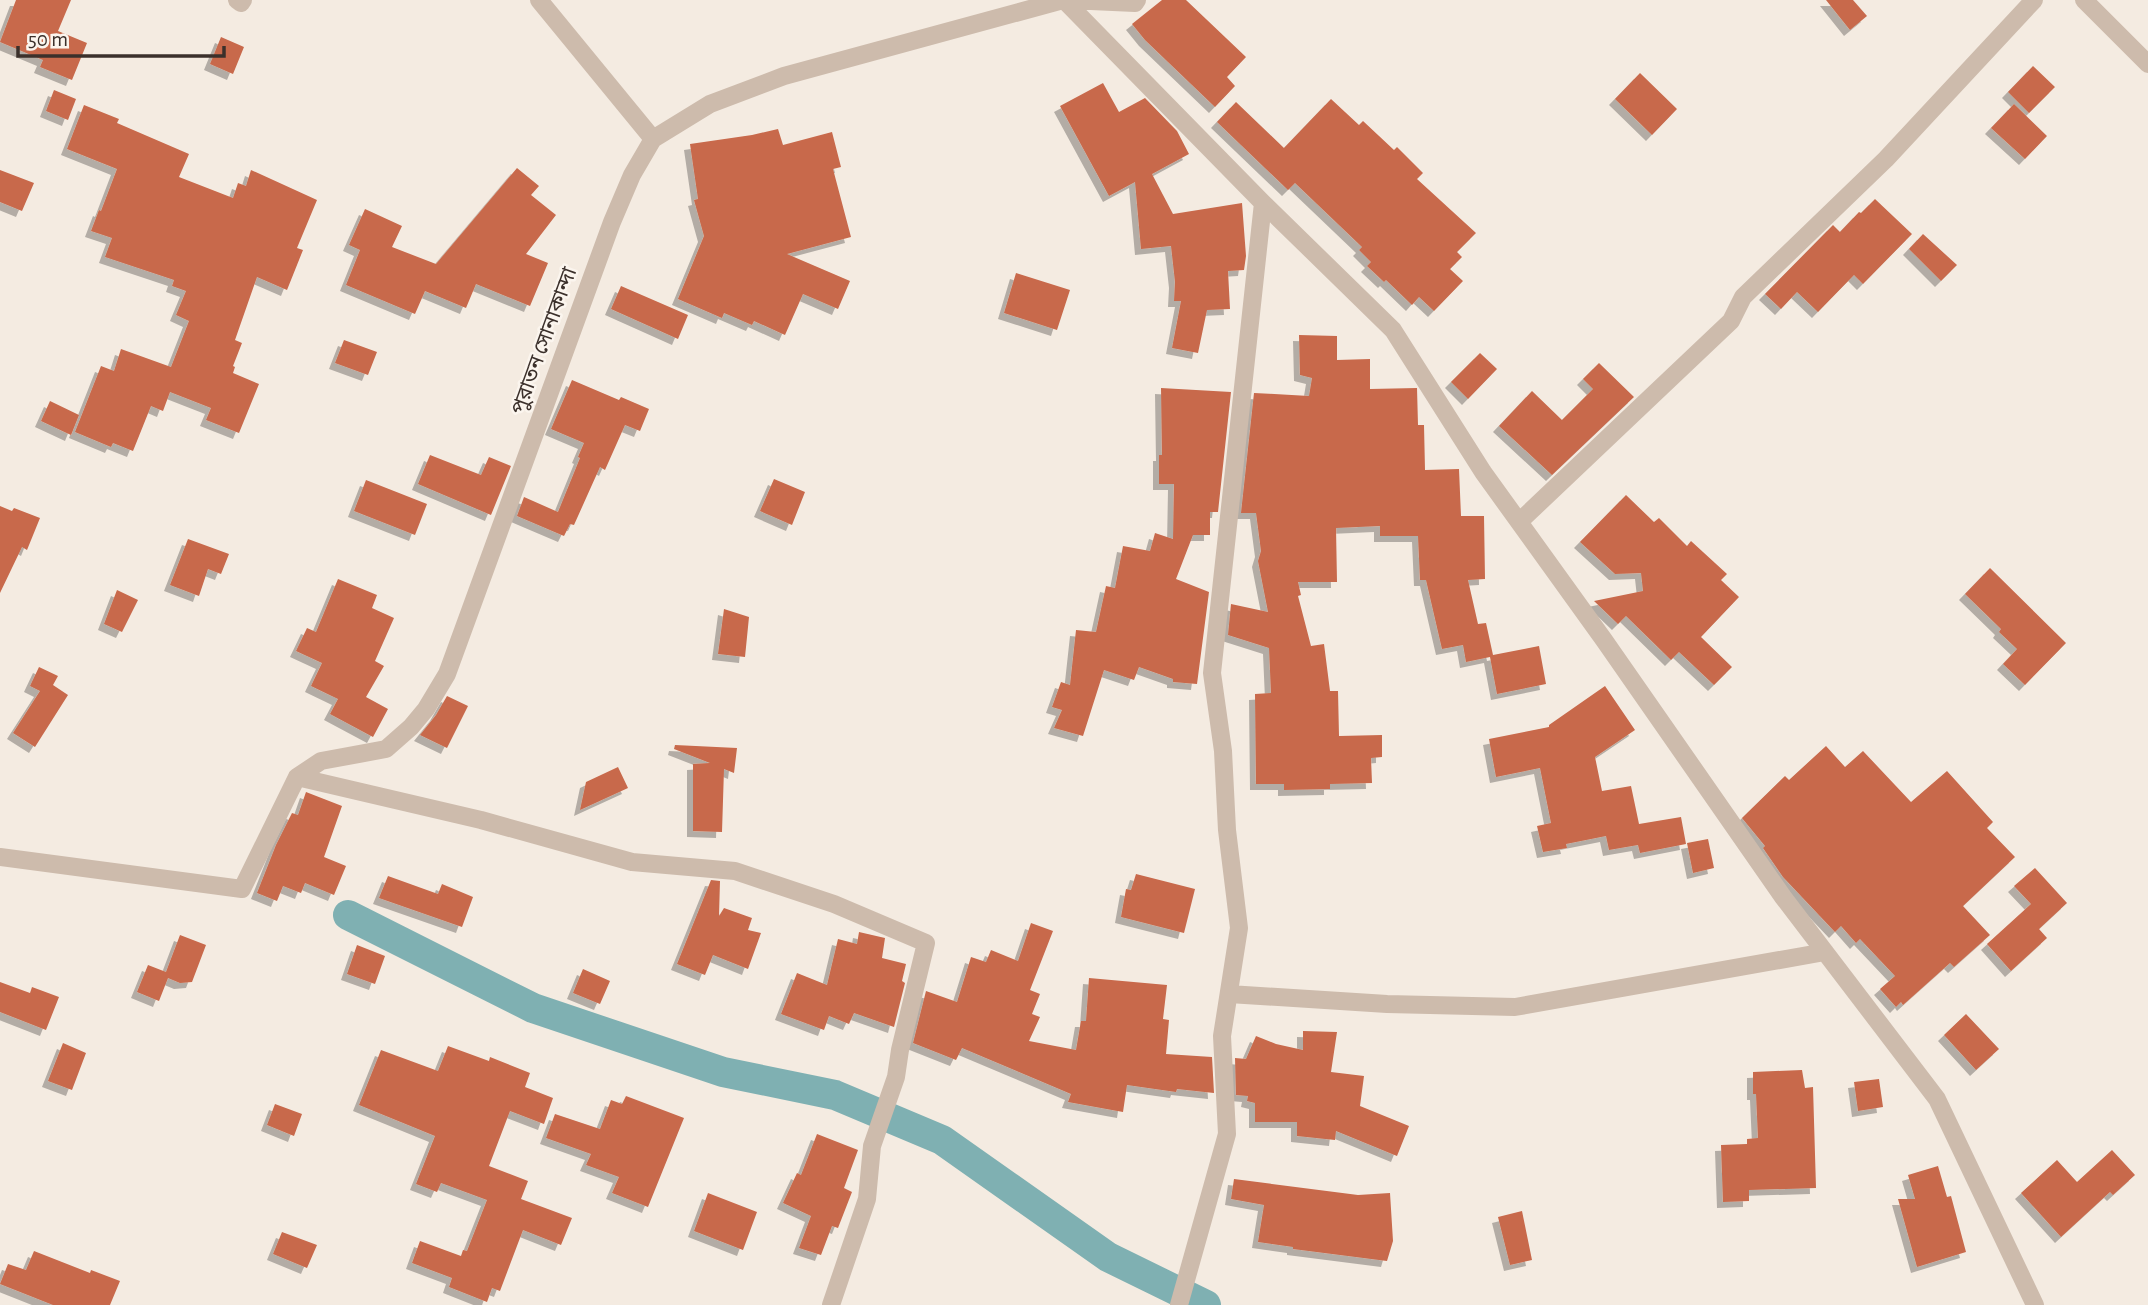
<svg xmlns="http://www.w3.org/2000/svg" width="2148" height="1305" font-family="'Alegreya Sans','Noto Sans Bengali',sans-serif">
<defs>
<filter id="shadow"><feDropShadow dx="-6" dy="6" stdDeviation="0" flood-color="#0004"/></filter>
</defs>
<rect width="100%" height="100%" fill="#f4ebe1"/>
<g fill="none" stroke-linecap="round" stroke-linejoin="round">
<path stroke="#7fb0b2" stroke-width="30" d="M 348,915 L 533,1008 L 723,1072 L 835,1095 L 942,1140 L 1108,1257 L 1206,1305"/>
</g>
<path fill="#c8694b" filter="url(#shadow)" d="M 16,0 L 71,0 L 58,31 L 87,43 L 72,80 L 40,67 L 43,60 L 0,42 Z
M 1162,0 L 1186,0 L 1246,57 L 1227,77 L 1235,86 L 1215,107 L 1145,40 L 1132,24 Z
M 1826,0 L 1853,0 L 1867,16 L 1850,30 Z
M 221,37 L 244,47 L 233,74 L 210,64 Z
M 2033,66 L 2055,87 L 2029,113 L 2008,92 Z
M 1640,73 L 1677,109 L 1652,135 L 1615,99 Z
M 1103,83 L 1119,112 L 1145,98 L 1177,131 L 1189,154 L 1152,174 L 1173,214 L 1242,203 L 1246,256 L 1244,270 L 1228,271 L 1230,309 L 1207,310 L 1198,353 L 1172,348 L 1181,301 L 1174,301 L 1175,282 L 1171,246 L 1141,249 L 1135,182 L 1109,196 L 1060,106 Z
M 54,90 L 76,99 L 68,120 L 46,111 Z
M 1331,99 L 1359,125 L 1363,121 L 1394,150 L 1397,147 L 1423,173 L 1417,179 L 1476,233 L 1457,252 L 1462,257 L 1450,269 L 1463,281 L 1434,311 L 1419,297 L 1412,305 L 1386,280 L 1384,282 L 1367,266 L 1371,262 L 1359,250 L 1362,247 L 1295,183 L 1288,190 L 1217,122 L 1236,102 L 1284,148 Z
M 2014,104 L 2047,136 L 2025,159 L 1991,128 Z
M 84,105 L 119,119 L 117,123 L 189,154 L 179,177 L 233,198 L 238,183 L 246,186 L 251,170 L 317,200 L 297,248 L 303,250 L 287,290 L 257,277 L 235,340 L 242,343 L 233,366 L 235,367 L 233,373 L 259,384 L 239,433 L 206,420 L 211,408 L 170,392 L 163,411 L 151,406 L 133,451 L 113,443 L 111,447 L 75,432 L 101,366 L 114,371 L 121,349 L 171,367 L 189,321 L 176,315 L 186,291 L 172,286 L 174,280 L 105,257 L 112,238 L 91,231 L 99,210 L 101,211 L 117,169 L 67,149 Z
M 778,129 L 783,145 L 832,132 L 841,167 L 833,169 L 851,237 L 787,254 L 850,281 L 838,309 L 803,294 L 785,335 L 754,321 L 752,325 L 724,313 L 722,318 L 678,299 L 704,236 L 694,200 L 698,199 L 690,144 L 752,135 Z
M 517,168 L 539,186 L 531,195 L 556,215 L 526,254 L 548,263 L 530,306 L 476,284 L 466,308 L 425,291 L 415,314 L 346,285 L 360,250 L 349,245 L 365,209 L 402,226 L 392,247 L 436,264 Z
M 0,170 L 34,183 L 22,211 L 0,202 Z
M 1875,199 L 1912,234 L 1863,284 L 1854,275 L 1818,312 L 1797,292 L 1781,309 L 1765,294 L 1833,225 L 1840,232 L 1859,212 L 1861,213 Z
M 1923,234 L 1957,265 L 1941,281 L 1909,249 Z
M 1016,273 L 1070,290 L 1057,330 L 1004,313 Z
M 621,286 L 688,315 L 678,339 L 611,309 Z
M 1299,335 L 1337,336 L 1337,360 L 1370,359 L 1370,389 L 1417,388 L 1418,425 L 1424,425 L 1425,470 L 1459,469 L 1461,516 L 1484,516 L 1485,579 L 1468,580 L 1478,624 L 1486,623 L 1493,655 L 1539,646 L 1546,684 L 1497,694 L 1490,657 L 1466,662 L 1463,645 L 1442,649 L 1426,580 L 1420,580 L 1418,536 L 1380,536 L 1380,526 L 1336,528 L 1337,582 L 1298,582 L 1301,595 L 1298,596 L 1311,646 L 1324,644 L 1330,691 L 1338,691 L 1339,736 L 1382,735 L 1382,757 L 1371,758 L 1372,783 L 1330,784 L 1330,789 L 1284,790 L 1284,784 L 1256,784 L 1255,694 L 1271,693 L 1269,648 L 1228,635 L 1231,604 L 1268,612 L 1258,561 L 1261,551 L 1256,513 L 1241,513 L 1254,393 L 1309,396 L 1312,378 L 1300,375 Z
M 344,340 L 377,352 L 368,375 L 335,363 Z
M 1480,353 L 1497,369 L 1468,399 L 1451,382 Z
M 1599,363 L 1634,397 L 1552,475 L 1499,426 L 1532,391 L 1562,420 L 1593,389 L 1583,379 Z
M 572,380 L 619,400 L 621,397 L 649,409 L 640,431 L 625,425 L 605,470 L 600,467 L 574,525 L 570,524 L 564,536 L 517,516 L 524,497 L 558,512 L 580,458 L 578,457 L 584,443 L 551,429 Z
M 1161,388 L 1231,392 L 1218,512 L 1210,512 L 1210,535 L 1193,535 L 1176,579 L 1209,592 L 1197,684 L 1173,682 L 1173,679 L 1139,667 L 1134,680 L 1104,670 L 1083,736 L 1054,728 L 1062,710 L 1052,707 L 1061,682 L 1070,685 L 1076,630 L 1096,632 L 1106,586 L 1115,588 L 1123,546 L 1150,551 L 1155,533 L 1173,539 L 1174,484 L 1159,484 L 1159,455 L 1162,455 Z
M 50,401 L 79,415 L 71,435 L 41,421 Z
M 430,455 L 481,475 L 489,457 L 511,466 L 491,515 L 418,484 Z
M 774,479 L 805,492 L 792,525 L 760,511 Z
M 366,480 L 427,504 L 415,535 L 354,511 Z
M 1626,495 L 1654,522 L 1659,518 L 1687,546 L 1691,541 L 1727,574 L 1721,580 L 1739,597 L 1701,637 L 1732,667 L 1714,685 L 1679,652 L 1671,660 L 1626,616 L 1618,624 L 1594,601 L 1643,591 L 1641,573 L 1615,574 L 1580,542 Z
M 0,506 L 12,511 L 14,508 L 40,518 L 27,550 L 22,547 L 0,593 Z
M 188,539 L 229,554 L 221,574 L 208,569 L 199,596 L 170,585 Z
M 1990,568 L 2066,643 L 2025,685 L 2003,664 L 2017,649 L 1999,632 L 2001,629 L 1965,594 Z
M 338,579 L 377,595 L 372,608 L 394,618 L 375,661 L 384,666 L 366,697 L 388,709 L 373,737 L 330,714 L 338,699 L 311,686 L 322,663 L 296,651 L 307,628 L 316,632 Z
M 117,590 L 138,600 L 122,632 L 104,624 Z
M 724,609 L 749,617 L 745,657 L 718,654 Z
M 39,667 L 58,676 L 53,685 L 68,695 L 35,747 L 13,733 L 40,691 L 30,686 Z
M 1605,686 L 1635,730 L 1595,757 L 1602,791 L 1631,786 L 1639,824 L 1681,817 L 1686,844 L 1640,853 L 1638,845 L 1609,850 L 1606,836 L 1566,844 L 1567,848 L 1543,852 L 1537,826 L 1551,823 L 1540,768 L 1496,777 L 1489,739 L 1549,727 L 1549,725 Z
M 447,696 L 468,706 L 447,748 L 420,735 L 436,715 Z
M 675,745 L 737,748 L 734,773 L 724,769 L 722,832 L 693,831 L 693,764 L 710,763 L 674,749 Z
M 1826,746 L 1845,767 L 1863,751 L 1911,802 L 1947,771 L 1993,822 L 1987,828 L 2015,857 L 1963,906 L 1990,935 L 1954,967 L 1950,963 L 1903,1005 L 1901,1002 L 1896,1007 L 1880,989 L 1895,976 L 1860,939 L 1856,943 L 1841,926 L 1835,932 L 1783,877 L 1763,848 L 1765,846 L 1742,818 L 1785,776 L 1789,780 Z
M 618,767 L 628,788 L 580,810 L 586,782 Z
M 306,792 L 342,806 L 324,857 L 346,866 L 334,895 L 305,883 L 301,893 L 283,886 L 277,901 L 257,893 L 276,845 L 292,813 L 298,815 Z
M 1708,839 L 1714,868 L 1693,873 L 1687,843 Z
M 2035,868 L 2067,903 L 2039,929 L 2047,938 L 2011,971 L 1987,944 L 2031,904 L 2014,886 Z
M 1136,874 L 1195,889 L 1184,933 L 1121,917 L 1126,889 L 1131,890 Z
M 388,876 L 438,894 L 442,884 L 473,897 L 462,927 L 379,898 Z
M 711,880 L 720,881 L 719,916 L 724,908 L 752,918 L 748,930 L 761,933 L 748,969 L 713,955 L 705,975 L 677,964 Z
M 1031,923 L 1053,931 L 1030,990 L 1040,994 L 1032,1014 L 1040,1017 L 1029,1041 L 1076,1050 L 1081,1021 L 1086,1021 L 1089,978 L 1167,985 L 1163,1019 L 1169,1020 L 1166,1054 L 1212,1057 L 1214,1093 L 1177,1089 L 1176,1092 L 1127,1085 L 1123,1112 L 1068,1102 L 1071,1094 L 962,1048 L 956,1060 L 913,1043 L 926,991 L 957,1002 L 971,957 L 986,962 L 991,950 L 1018,961 Z
M 859,932 L 885,938 L 882,958 L 906,964 L 902,981 L 905,983 L 894,1027 L 854,1013 L 849,1024 L 829,1016 L 824,1030 L 781,1014 L 797,973 L 827,985 L 838,939 L 857,944 Z
M 180,935 L 206,945 L 192,982 L 180,983 L 168,978 L 159,1001 L 137,992 L 148,965 L 166,972 Z
M 357,945 L 385,956 L 375,984 L 347,974 Z
M 583,969 L 610,981 L 600,1004 L 573,993 Z
M 0,982 L 30,993 L 32,987 L 59,997 L 46,1030 L 0,1012 Z
M 1966,1014 L 1999,1049 L 1976,1070 L 1944,1035 Z
M 1303,1031 L 1337,1032 L 1331,1072 L 1364,1076 L 1360,1106 L 1409,1126 L 1397,1156 L 1336,1131 L 1335,1140 L 1297,1136 L 1297,1122 L 1255,1122 L 1255,1103 L 1247,1101 L 1248,1096 L 1236,1095 L 1235,1058 L 1246,1059 L 1256,1036 L 1276,1044 L 1303,1050 Z
M 63,1043 L 86,1053 L 72,1090 L 48,1081 Z
M 448,1046 L 489,1061 L 490,1057 L 530,1073 L 525,1087 L 553,1098 L 544,1124 L 510,1111 L 489,1166 L 528,1181 L 521,1199 L 572,1218 L 561,1245 L 523,1230 L 500,1291 L 492,1288 L 487,1302 L 449,1287 L 452,1278 L 412,1263 L 420,1241 L 461,1256 L 463,1250 L 467,1251 L 487,1200 L 441,1183 L 437,1192 L 416,1184 L 435,1136 L 359,1105 L 381,1050 L 438,1071 Z
M 1802,1070 L 1805,1088 L 1813,1087 L 1816,1188 L 1749,1190 L 1749,1201 L 1723,1202 L 1721,1145 L 1747,1144 L 1747,1139 L 1758,1138 L 1756,1094 L 1753,1094 L 1753,1072 Z
M 1879,1079 L 1883,1107 L 1858,1111 L 1854,1082 Z
M 626,1096 L 684,1118 L 648,1207 L 612,1193 L 619,1177 L 586,1165 L 591,1154 L 546,1138 L 555,1114 L 600,1129 L 611,1100 L 622,1104 Z
M 275,1104 L 302,1114 L 294,1136 L 267,1125 Z
M 817,1134 L 858,1150 L 844,1188 L 852,1192 L 838,1228 L 832,1226 L 821,1255 L 799,1248 L 811,1216 L 783,1203 L 797,1173 L 801,1175 Z
M 2112,1150 L 2135,1175 L 2113,1195 L 2110,1192 L 2061,1237 L 2021,1193 L 2057,1160 L 2077,1182 Z
M 1938,1166 L 1947,1197 L 1951,1196 L 1966,1252 L 1917,1267 L 1898,1199 L 1915,1199 L 1908,1175 Z
M 1234,1179 L 1358,1195 L 1390,1193 L 1393,1241 L 1387,1261 L 1293,1249 L 1293,1247 L 1258,1242 L 1264,1205 L 1231,1199 Z
M 708,1193 L 757,1212 L 743,1250 L 694,1231 Z
M 1522,1211 L 1532,1260 L 1510,1265 L 1498,1217 Z
M 282,1232 L 317,1245 L 307,1268 L 273,1254 Z
M 34,1251 L 90,1273 L 91,1270 L 120,1281 L 110,1305 L 53,1305 L 0,1284 L 8,1264 L 26,1270 Z"/>
<g fill="none" stroke-linecap="round" stroke-linejoin="round">
<path stroke="#cdbbac" stroke-width="18" d="M 237,0 L 241,3 L 243,0
M 539,0 L 653,139
M 1064,0 L 1263,203 L 1393,330 L 1483,472 L 1604,640 L 1783,897 L 1937,1099 L 2035,1305
M 1069,0 L 1135,3 L 1137,0
M 2084,0 L 2148,64
M 1519,522 L 1731,321 L 1743,297 L 1886,159 L 2034,0
M 297,777 L 481,820 L 632,862 L 735,871 L 834,904 L 926,943 L 900,1050 L 896,1077 L 872,1146 L 867,1199 L 831,1305
M 0,857 L 242,889 L 297,777 L 321,761 L 386,749 L 411,727 L 426,709 L 447,674 L 612,222 L 632,175 L 653,139 L 710,104 L 784,76 L 1063,0
M 1229,994 L 1387,1004 L 1515,1007 L 1825,952
M 1179,1305 L 1227,1134 L 1222,1036 L 1239,928 L 1227,830 L 1223,751 L 1212,673 L 1263,203"/>
</g>
<g text-anchor="middle" dominant-baseline="central" stroke-width="5" stroke-linejoin="round" paint-order="stroke">
<g font-size="21" fill="#3b302b" stroke="#fbf5ee">
<text transform="translate(544 341) rotate(-70)">পুরাতন সোনাকান্দা</text>
</g>
</g>
<path d="M18 46v10h206v-10" fill="none" stroke="#3b302b" stroke-width="3.5"/>
<text x="28" y="46" font-size="21" fill="#3b302b" stroke="#fbf5ee" stroke-width="5" paint-order="stroke">50 m</text>
</svg>
